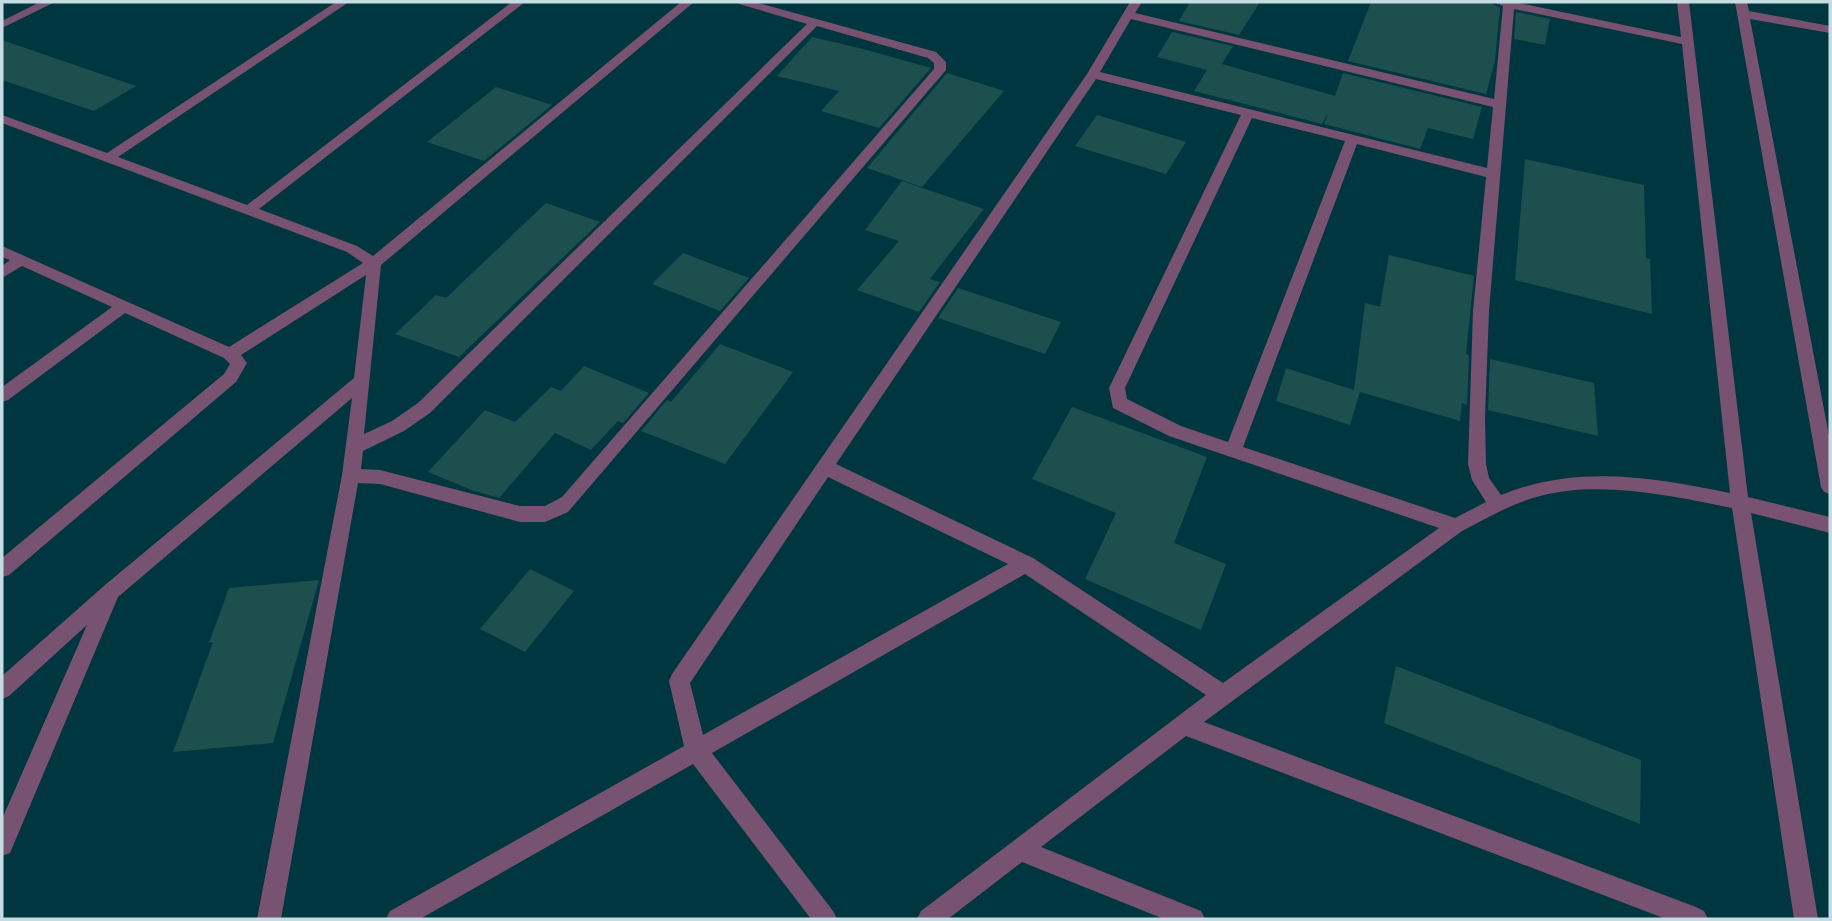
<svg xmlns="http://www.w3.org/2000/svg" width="1832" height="921" font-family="Barlow,sans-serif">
<rect width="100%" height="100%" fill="#00363f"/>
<path fill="#1d4f4e" d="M 1190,2 L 1260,2 L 1239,35 L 1179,21 Z
M 1371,2 L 1490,2 L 1500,8 L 1495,61 L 1486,94 L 1348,61 Z
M 1516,12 L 1550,19 L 1545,45 L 1514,39 Z
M 1172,32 L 1233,46 L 1222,64 L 1335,96 L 1343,73 L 1482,107 L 1473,139 L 1428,128 L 1420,149 L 1324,124 L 1329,111 L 1322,124 L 1194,91 L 1207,70 L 1157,57 Z
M 812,37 L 867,50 L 931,68 L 879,128 L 821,111 L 839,91 L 777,76 Z
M 2,40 L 136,86 L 94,111 L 2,80 Z
M 947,73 L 1004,91 L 922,187 L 867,168 Z
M 496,87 L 552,105 L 484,161 L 427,142 Z
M 1097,115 L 1186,142 L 1166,174 L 1075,146 Z
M 1525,159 L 1644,185 L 1646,258 L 1650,259 L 1652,314 L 1515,280 Z
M 902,181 L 984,209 L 930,279 L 940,282 L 919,312 L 857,290 L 899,241 L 865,230 Z
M 546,203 L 600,222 L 459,357 L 395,334 L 436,295 L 446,298 Z
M 683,253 L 749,278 L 720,311 L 652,284 Z
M 1389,255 L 1474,276 L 1466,354 L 1469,355 L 1467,405 L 1462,403 L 1460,421 L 1360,392 L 1350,425 L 1276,401 L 1286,368 L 1354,390 L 1365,303 L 1380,307 Z
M 958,288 L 1061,322 L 1045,354 L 938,318 Z
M 720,344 L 793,372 L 725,464 L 641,431 L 667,400 L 671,402 Z
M 1490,359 L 1594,383 L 1598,436 L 1488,410 Z
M 584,366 L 649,393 L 623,423 L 618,421 L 591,450 L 555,433 L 499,498 L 474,491 L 428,472 L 485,410 L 515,422 L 551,387 L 561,391 Z
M 1072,407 L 1207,457 L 1174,543 L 1226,564 L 1201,630 L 1085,579 L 1116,513 L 1032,479 Z
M 530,569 L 574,591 L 525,652 L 480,629 Z
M 319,580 L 273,743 L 173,752 L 213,642 L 209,643 L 229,588 Z
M 1396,666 L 1641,760 L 1640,824 L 1384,723 Z"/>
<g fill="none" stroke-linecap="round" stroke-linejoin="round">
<path fill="#775271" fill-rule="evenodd" d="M 40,2 L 55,2 L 2,28 L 2,21 Z
M 336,2 L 349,2 L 118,157 L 247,205 L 512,2 L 525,2 L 259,209 L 357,246 L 373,256 L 681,2 L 694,2 L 381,265 L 364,434 L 392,421 L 418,403 L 807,24 L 739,4 L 737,2 L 755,2 L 936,52 L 946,62 L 946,70 L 568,512 L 545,522 L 520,522 L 380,484 L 358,483 L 281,919 L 257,919 L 342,475 L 352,398 L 118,597 L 10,853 L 2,856 L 2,819 L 87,625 L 9,696 L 2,699 L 2,676 L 105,585 L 354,378 L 366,275 L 241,355 L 247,363 L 236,382 L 9,575 L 2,577 L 2,558 L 224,374 L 230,364 L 224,358 L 125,313 L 8,400 L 2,402 L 2,387 L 112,307 L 22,266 L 2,278 L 2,266 L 10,260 L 2,257 L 2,246 L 229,347 L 363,263 L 347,252 L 2,123 L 2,115 L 107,153 ZM 817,26 L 928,58 L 934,63 L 934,69 L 562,497 L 545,506 L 520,506 L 380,470 L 361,469 L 363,451 L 404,431 L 430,413 Z
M 1130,2 L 1142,2 L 1135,13 L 1494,99 L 1503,6 L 1493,2 L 1514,2 L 1681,37 L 1677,2 L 1689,2 L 1748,497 L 1830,517 L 1830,533 L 1751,513 L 1818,919 L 1794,919 L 1732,508 C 1672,496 1601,480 1540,496 C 1513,503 1487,518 1462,531 L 1204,722 L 1696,907 L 1704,911 L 1708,919 L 1666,919 L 1186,736 L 1041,847 L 1201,911 L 1205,919 L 1164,919 L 1022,862 L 948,919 L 917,919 L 921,911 L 1206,695 L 1025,574 L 712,753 L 833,911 L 837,919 L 811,919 L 693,764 L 420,919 L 386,919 L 390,911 L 684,746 L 669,681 L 672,674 L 1087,74 ZM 1514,9 L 1682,44 L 1730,493 C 1652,477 1577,464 1501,495 L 1489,478 L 1486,464 L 1485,417 L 1489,311 ZM 1131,19 L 1493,107 L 1487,168 L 1100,72 ZM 1096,79 L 1241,115 L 1109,388 L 1113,408 L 1169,436 L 1439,528 L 1223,683 L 1033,558 L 836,464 ZM 1252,118 L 1345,141 L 1228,442 L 1181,426 L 1127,399 L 1125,388 ZM 1357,144 L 1486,177 L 1473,311 L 1468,464 L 1472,480 L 1486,502 L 1455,518 L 1243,447 ZM 828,477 L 1008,564 L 703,735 L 690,683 Z
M 1735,2 L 1747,2 L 1749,11 L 1830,26 L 1830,33 L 1750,19 L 1830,441 L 1830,494 L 1824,492 L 1821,487 Z"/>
</g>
<rect width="1832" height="921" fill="none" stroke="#c4dce2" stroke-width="7"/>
</svg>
